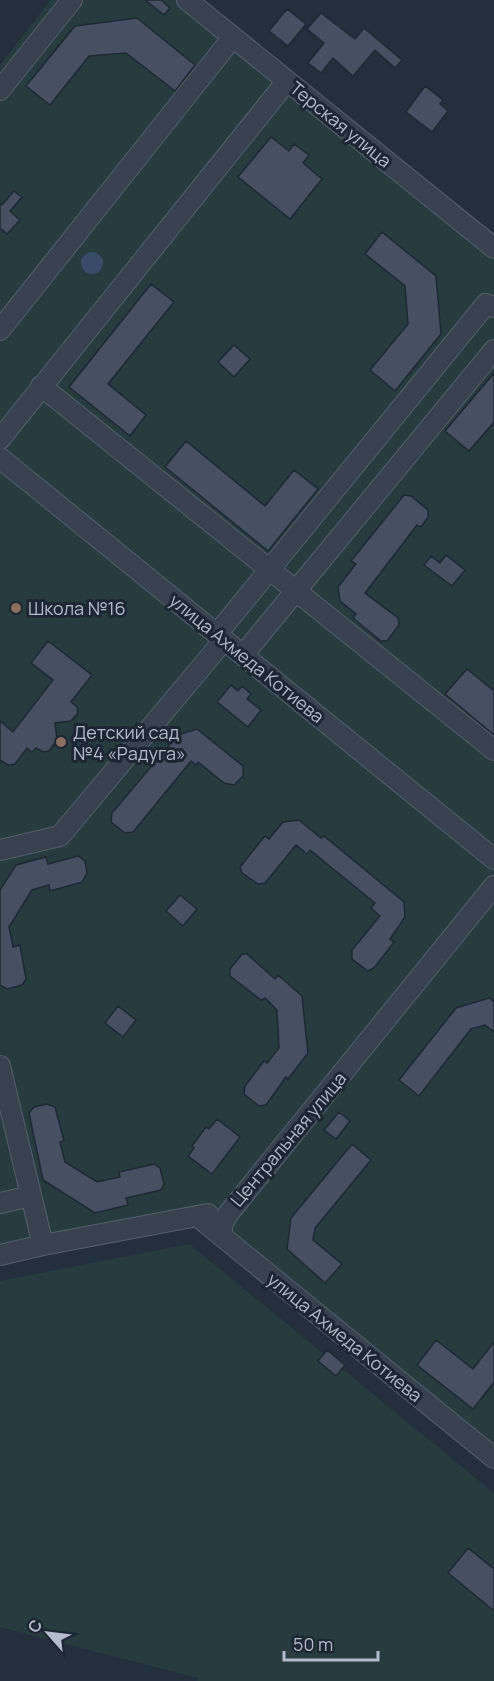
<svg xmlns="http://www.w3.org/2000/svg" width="494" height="1681" font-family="Manrope,sans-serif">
<rect width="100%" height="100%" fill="#242f3e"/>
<path fill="#263c3f" d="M 51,0 L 187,0 L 494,248 L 494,1458 L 197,1216 L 0,1255 L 0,65 Z
M 189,1244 L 494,1493 L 494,1681 L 197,1681 L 198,1678 L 0,1627 L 0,1281 Z"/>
<path fill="#394c67" d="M81 263a11 11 0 1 1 22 0a11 11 0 1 1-22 0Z"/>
<path fill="#455162" stroke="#1f2835" stroke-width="1.5" d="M 145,0 L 161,0 L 170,8 L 164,15 Z
M 287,9 L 306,24 L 288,46 L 269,31 Z
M 321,13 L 355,39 L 364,28 L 402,60 L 395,68 L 375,50 L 353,76 L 333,58 L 321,73 L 308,63 L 324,43 L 307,29 Z
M 137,18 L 195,65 L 175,91 L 126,53 L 89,56 L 50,105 L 26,86 L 75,26 Z
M 425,86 L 443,100 L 440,104 L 448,111 L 432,132 L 406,112 Z
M 271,137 L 289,151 L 294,144 L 309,155 L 303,163 L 322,179 L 290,219 L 238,177 Z
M 14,191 L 22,197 L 10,211 L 20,220 L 7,234 L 0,228 L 0,203 L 2,205 Z
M 382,232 L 436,276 L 441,334 L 395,391 L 370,370 L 408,324 L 405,286 L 365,254 Z
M 151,284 L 174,302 L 108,384 L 146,415 L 130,436 L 69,387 Z
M 234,345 L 250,359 L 234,377 L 218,362 Z
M 494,373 L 494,422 L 469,451 L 445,431 Z
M 186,441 L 265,506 L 294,470 L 318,489 L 268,551 L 165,467 Z
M 404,495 L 411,496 L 428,510 L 428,517 L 421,527 L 417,525 L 365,593 L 398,618 L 399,625 L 387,641 L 381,641 L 353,618 L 356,614 L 340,601 L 338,587 L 356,564 L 351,561 Z
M 446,555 L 465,570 L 452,586 L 424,565 L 431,556 L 440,563 Z
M 48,641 L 92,675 L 71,702 L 77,707 L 78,713 L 71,721 L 55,723 L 57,740 L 49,751 L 43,752 L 36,748 L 32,752 L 27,748 L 15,764 L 8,765 L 0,760 L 0,721 L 13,732 L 53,680 L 31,663 Z
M 467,669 L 494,691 L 494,735 L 445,694 Z
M 231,685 L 238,691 L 242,686 L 251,694 L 247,699 L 261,710 L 248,727 L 217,702 Z
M 197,729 L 243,766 L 243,776 L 234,785 L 224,783 L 198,762 L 196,765 L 191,761 L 133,832 L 125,833 L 111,822 L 112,813 L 178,735 Z
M 299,820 L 321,838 L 324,836 L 404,902 L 405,917 L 390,939 L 394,942 L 374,968 L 368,971 L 352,959 L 352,950 L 380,916 L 371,908 L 375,903 L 310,850 L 307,854 L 296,845 L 265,883 L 258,884 L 242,873 L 240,867 L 265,836 L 269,839 L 283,822 Z
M 78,856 L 85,861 L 87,873 L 82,882 L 50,891 L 49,885 L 32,890 L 9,927 L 13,947 L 20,945 L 26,979 L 22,985 L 7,989 L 0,985 L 0,890 L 16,865 L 46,857 L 48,864 Z
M 180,895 L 197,909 L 183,926 L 166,911 Z
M 242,954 L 247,954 L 275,979 L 278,975 L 302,996 L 308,1053 L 288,1079 L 286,1077 L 266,1105 L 259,1106 L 244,1094 L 245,1086 L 264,1061 L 267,1063 L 279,1048 L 277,1010 L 265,998 L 261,1000 L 230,976 L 230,969 Z
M 489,998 L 494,1002 L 494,1032 L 485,1025 L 471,1029 L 419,1096 L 399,1080 L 456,1008 Z
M 118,1006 L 136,1020 L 123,1037 L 105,1023 Z
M 47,1104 L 55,1107 L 64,1141 L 60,1142 L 65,1162 L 97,1182 L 120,1177 L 119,1172 L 154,1164 L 160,1168 L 164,1184 L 161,1190 L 126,1198 L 128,1205 L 95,1213 L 43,1180 L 29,1113 L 34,1107 Z
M 339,1112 L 350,1121 L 336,1139 L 324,1130 Z
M 217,1119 L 240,1137 L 212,1174 L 188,1156 L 194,1148 L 192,1146 L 206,1127 L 209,1129 Z
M 352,1144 L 371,1160 L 315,1228 L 313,1240 L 342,1264 L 325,1283 L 287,1249 L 291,1218 Z
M 436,1340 L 473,1369 L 494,1342 L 494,1382 L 473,1409 L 417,1365 Z
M 327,1350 L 345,1365 L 336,1376 L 318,1361 Z
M 468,1548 L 494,1569 L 494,1611 L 448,1573 Z"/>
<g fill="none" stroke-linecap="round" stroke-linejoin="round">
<defs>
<path id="minor" d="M 187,0 L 494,248
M 0,90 L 72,0
M 0,330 L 233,37
M 41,386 L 494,750
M 0,439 L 287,81
M 0,458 L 494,859
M 217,634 L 486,304 L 494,307
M 243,655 L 494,350
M 0,850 L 60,836 L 224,640
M 0,1066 L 43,1245
M 0,1203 L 31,1196
M 197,1216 L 494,1458
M 221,1235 L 223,1223 L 228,1214 L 494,886
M 0,1255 L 43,1245 L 208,1214"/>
</defs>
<use href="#minor" stroke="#565f6c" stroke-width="22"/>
<use href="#minor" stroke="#38414e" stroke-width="20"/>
</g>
<g fill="#8d6e63" stroke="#1d2633" stroke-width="2">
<circle cx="16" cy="608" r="6"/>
<circle cx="61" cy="742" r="6"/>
</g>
<g text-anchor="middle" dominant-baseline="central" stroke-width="6" stroke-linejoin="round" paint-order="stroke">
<g font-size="18" fill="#b4bcc9" stroke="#1d2633">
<text transform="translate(341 124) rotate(39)">Терская улица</text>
<text transform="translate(247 658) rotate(39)">улица Ахмеда Котиева</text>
<text transform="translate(288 1139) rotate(-50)">Центральная улица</text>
<text transform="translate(345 1337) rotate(39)">улица Ахмеда Котиева</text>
</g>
<g font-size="18" fill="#b4bcc9" stroke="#1d2633" text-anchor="start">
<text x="28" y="608">Школа №16</text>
<text x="73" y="732">Детский сад<tspan x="73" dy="21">№4 «Радуга»</tspan></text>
</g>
</g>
<g transform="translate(48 1633) rotate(298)" stroke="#1d2633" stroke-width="4.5" paint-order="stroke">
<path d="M0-4.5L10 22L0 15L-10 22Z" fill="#b4bcc9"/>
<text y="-9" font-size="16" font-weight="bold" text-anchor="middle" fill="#b4bcc9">С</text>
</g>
<path d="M284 1651v9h94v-9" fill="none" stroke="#b4bcc9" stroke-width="3"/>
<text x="293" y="1651" font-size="18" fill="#b4bcc9" stroke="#1d2633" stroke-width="4.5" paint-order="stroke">50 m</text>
</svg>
